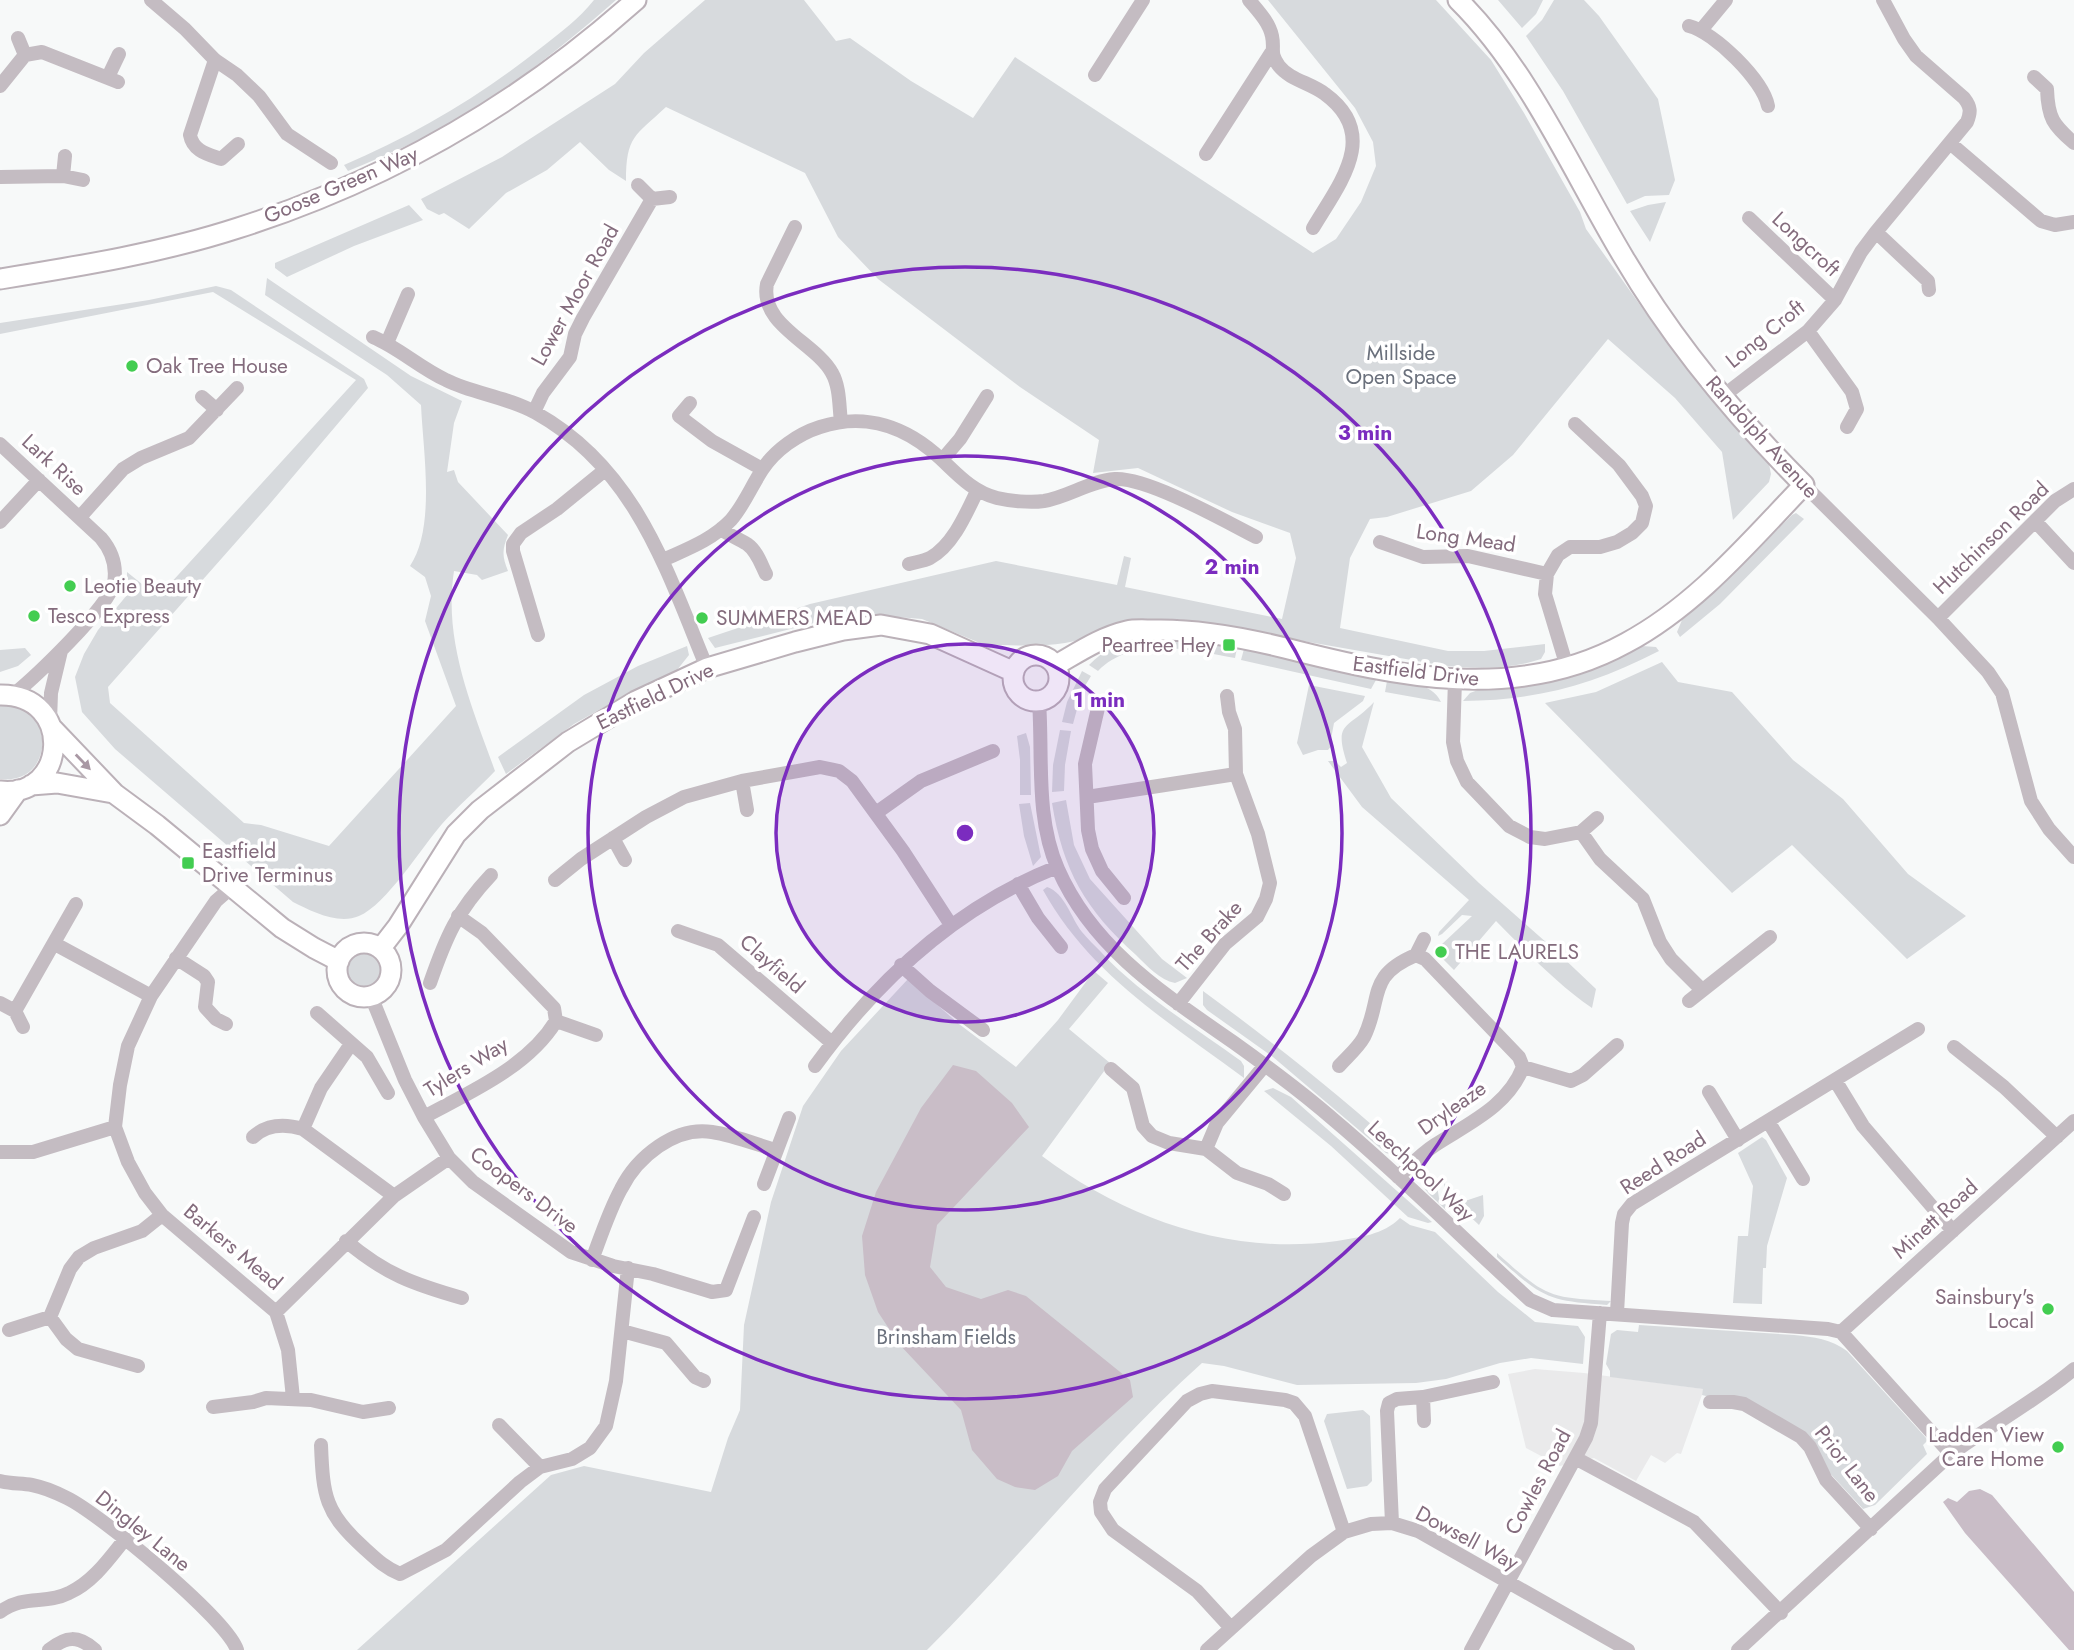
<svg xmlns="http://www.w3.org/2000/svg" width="2074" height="1650" font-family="Jost,sans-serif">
<rect width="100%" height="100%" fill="#f7f9f9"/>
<path fill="#eaeaeb" d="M 1535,1369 L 1584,1373 L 1704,1389 L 1681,1454 L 1677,1453 L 1665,1463 L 1651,1455 L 1636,1481 L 1594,1458 L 1560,1466 L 1526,1448 L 1508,1374 Z"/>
<path fill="#d7dadd" d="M 594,0 L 616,0 C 572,39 524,77 475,109 C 438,133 389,154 348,171 L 344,165 C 415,135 482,95 542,47 C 561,32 579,19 594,0 Z
M 705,0 L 804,0 L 836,41 L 850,38 L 911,81 L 973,118 L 1015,57 L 1313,253 L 1336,239 L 1361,202 L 1376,166 L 1373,142 L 1355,108 L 1268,0 L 1436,0 L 1491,60 L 1524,113 L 1580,212 L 1586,229 L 1670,347 L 1769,464 L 1771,474 L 1769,482 L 1733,520 L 1722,452 L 1675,398 L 1608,339 L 1513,455 L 1471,491 L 1387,517 L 1370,519 L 1350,558 L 1340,628 L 1448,651 L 1484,651 L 1545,644 L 1545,652 L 1541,659 C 1508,670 1474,669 1440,665 L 1177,619 C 1134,619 1105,636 1065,643 C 1041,647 1013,645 989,645 L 980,643 L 922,619 L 859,614 L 822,621 L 715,648 L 708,638 L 810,604 L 996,561 L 1117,585 L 1124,556 L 1131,558 L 1125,587 L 1282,619 L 1296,558 L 1290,533 L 1232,512 L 1138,468 L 1093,473 L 1099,440 L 1020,387 L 878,279 L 838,237 L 805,173 L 666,107 C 635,136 626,136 626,181 L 609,170 L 580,142 L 547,170 L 506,193 L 469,229 L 444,213 L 439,215 L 427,209 L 421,199 L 502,157 L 615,84 L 644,53 Z
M 1498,0 L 1543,0 L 1536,14 L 1522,28 Z
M 1554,0 L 1584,0 L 1599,16 L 1658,99 L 1675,180 L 1669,195 L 1645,196 L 1627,204 L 1563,91 L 1526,36 L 1542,20 Z
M 1666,202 L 1650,242 L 1630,211 L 1648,205 Z
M 409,205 L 423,220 L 354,246 L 287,277 L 275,268 L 275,263 Z
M 267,278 L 411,376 L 462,401 L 454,423 L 447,472 L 454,470 L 458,482 L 508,535 C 502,550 502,556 508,571 L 482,580 L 477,575 L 454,571 C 443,641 472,707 495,771 C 478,789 458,806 442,824 C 422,847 386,905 359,916 C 338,925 311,911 293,902 L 115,749 L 82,712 L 75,677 L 84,654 L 98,630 L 127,595 L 127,572 L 158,597 L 356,380 L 213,292 L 0,334 L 0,323 L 149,300 L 216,286 L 231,290 L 364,379 L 368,388 L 268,506 L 108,687 L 110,703 L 244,823 L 261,825 L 329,846 L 456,706 L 425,621 L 431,596 L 425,577 L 410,566 C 436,527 423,451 421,405 L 387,375 L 265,295 Z
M 1796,513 L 1804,519 L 1720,604 L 1680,637 L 1677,632 L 1682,620 L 1722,585 L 1792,515 Z
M 1185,638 L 1237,648 L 1235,658 C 1191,650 1133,635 1098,671 L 1089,665 C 1119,635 1145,639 1185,638 Z
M 687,646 L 689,655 L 677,670 L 631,692 L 574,724 L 506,774 L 498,757 L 584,695 L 638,666 Z
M 1642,646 L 1656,647 L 1659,651 C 1593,685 1538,700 1463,701 L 1470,693 L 1478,690 C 1542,686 1585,677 1642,646 Z
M 25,648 L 31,655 L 18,666 L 0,672 L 0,650 Z
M 1244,649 L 1376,680 L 1371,689 L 1241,660 Z
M 1662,662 L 1678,682 L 1732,692 L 1793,760 L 1843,799 L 1908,874 L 1966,916 L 1907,959 L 1792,845 L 1732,893 L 1545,703 L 1596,692 Z
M 1082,671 L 1091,676 L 1082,691 L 1073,724 L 1062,722 L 1067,702 Z
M 1387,681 C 1407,684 1432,682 1441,702 L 1385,692 Z
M 1309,685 L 1365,696 L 1363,701 L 1334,723 L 1331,739 L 1332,745 L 1328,750 L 1318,750 L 1303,755 L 1297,743 Z
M 1374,702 L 1362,747 L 1391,798 L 1479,883 L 1556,951 L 1596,989 L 1592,1008 C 1556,983 1527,952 1496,921 L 1454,970 L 1442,958 L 1448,952 L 1441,945 L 1472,916 L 1462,915 L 1442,934 L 1438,936 L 1439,932 L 1469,900 L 1362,807 L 1328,761 L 1335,761 L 1341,767 L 1347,763 C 1333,720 1348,730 1374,702 Z
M 0,706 C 57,700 56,786 0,779 Z
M 1060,730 L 1071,731 L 1065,765 L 1064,791 L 1052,792 L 1053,765 Z
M 1026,733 L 1030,747 L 1031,795 L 1020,795 L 1020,760 L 1017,736 Z
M 1066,800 L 1074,845 L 1090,879 L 1162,959 L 1187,978 L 1175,983 C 1160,980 1147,966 1136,955 C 1085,909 1063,871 1052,803 Z
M 1030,803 L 1041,857 L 1033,866 L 1024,836 L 1019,804 Z
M 1047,887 C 1065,893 1071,918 1082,932 C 1088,939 1095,946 1101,952 C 1137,992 1197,1029 1241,1061 L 1244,1066 L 1244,1078 C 1170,1023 1089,974 1043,890 Z
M348 970a17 17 0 1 1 34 0a17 17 0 1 1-34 0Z
M 1094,971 L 1108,983 L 1069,1029 L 1110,1063 L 1042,1156 C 1126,1219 1230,1256 1337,1241 C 1360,1237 1383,1235 1400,1218 L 1410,1225 L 1435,1232 L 1498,1292 L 1535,1322 L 1578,1326 L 1585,1337 L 1583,1364 L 1531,1358 L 1500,1363 L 1446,1379 L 1416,1383 L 1297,1385 L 1224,1366 L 1202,1363 C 1103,1452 1021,1557 927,1650 L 357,1650 L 551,1475 L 584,1466 L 711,1492 L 728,1438 L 740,1410 L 744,1325 L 771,1202 L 803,1106 L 841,1051 L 908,979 L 959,1024 L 1016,1067 L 1058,1020 Z
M 1203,991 C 1274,1043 1341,1096 1406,1155 L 1400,1157 L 1386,1153 L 1273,1057 L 1207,1010 L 1203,1005 Z
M 1273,1088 L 1291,1097 L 1432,1222 L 1428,1223 L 1408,1217 L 1331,1146 L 1264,1091 Z
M 1762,1137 L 1766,1140 L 1787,1178 L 1767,1246 L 1766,1268 L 1763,1268 L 1762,1304 L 1733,1303 L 1738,1236 L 1748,1236 L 1753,1186 L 1738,1153 Z
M 1420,1170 L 1437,1185 L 1439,1198 L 1448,1207 L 1446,1210 C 1433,1197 1418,1189 1420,1170 Z
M 1444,1183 L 1462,1202 L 1483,1195 L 1484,1216 L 1479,1225 L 1445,1193 Z
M 1497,1253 C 1545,1296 1547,1298 1611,1301 L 1607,1305 C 1546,1301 1542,1297 1497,1257 Z
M 1639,1325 L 1794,1335 C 1814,1337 1831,1339 1847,1351 L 1928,1440 L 1923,1445 L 1927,1454 L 1875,1505 L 1863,1509 L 1825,1468 L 1809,1438 L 1714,1398 L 1702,1395 L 1703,1389 L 1610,1377 L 1610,1371 L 1606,1364 L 1611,1334 L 1617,1330 L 1638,1332 Z
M 1363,1410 L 1370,1416 L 1372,1481 L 1367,1486 L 1347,1489 L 1324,1421 L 1327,1414 Z"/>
<path fill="#c9bdc7" d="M 953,1065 L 976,1071 L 1012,1103 L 1029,1127 L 937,1225 L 930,1267 L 946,1287 L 981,1299 L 1008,1290 L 1026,1296 L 1130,1380 L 1133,1397 L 1072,1451 L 1058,1476 L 1035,1490 L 1015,1487 L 997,1479 L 972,1450 L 961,1410 L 899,1344 L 878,1312 L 865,1275 L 862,1236 L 876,1192 L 921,1108 Z
M 1980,1489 L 1992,1495 L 2074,1592 L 2074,1650 L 2069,1650 L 1965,1533 L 1943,1502 L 1948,1498 L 1957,1502 L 1969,1491 Z"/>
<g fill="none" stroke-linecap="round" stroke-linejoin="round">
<defs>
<path id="secondary" d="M 0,279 C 80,266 161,253 238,228 C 386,181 521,103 636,0
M1013 678a23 23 0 1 1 46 0a23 23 0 1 1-46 0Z
M 1056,665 C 1079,652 1101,637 1127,631 C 1135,629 1145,630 1154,630 C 1198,629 1241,637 1285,648 C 1399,677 1517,703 1626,643 C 1697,605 1749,542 1804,485 C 1736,417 1673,341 1624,258 C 1573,173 1529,70 1458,0
M 0,695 C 75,694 68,799 0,791
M 52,728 L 115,794 L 157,825 L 282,928 L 314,948 L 339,961
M 31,785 L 57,783 L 113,793
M 0,815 L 18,790
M337 970a27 27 0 1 1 54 0a27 27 0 1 1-54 0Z
M 381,948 L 398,926 L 456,834 L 480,810 L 568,742 L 636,701 L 707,668 L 795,642 L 843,630 L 881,625 L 930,634 L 1014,672"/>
</defs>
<use href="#secondary" stroke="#bbb1b8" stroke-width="23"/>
<path stroke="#c4bcc2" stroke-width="14" d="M 151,0 L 185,29 L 215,60 L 237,75 L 259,96 L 287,134 L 331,163
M 1249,0 C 1258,11 1269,22 1272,36 C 1275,50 1269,52 1279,66 C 1290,80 1311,83 1325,94 C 1381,135 1339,184 1313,228
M 1689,26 C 1714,32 1763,80 1768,106
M 1702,29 L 1726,0
M 18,38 L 25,55
M 215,60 L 190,135 C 193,151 207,154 221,159 L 238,144
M 1095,75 L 1143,0
M 108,77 L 119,54
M 2034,77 L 2047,89 C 2048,118 2053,125 2074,143
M 0,86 L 25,55 L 42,52 L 118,82
M 1950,143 L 2041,221 L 2055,225 L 2074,222
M 1206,154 L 1271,53
M 63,176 L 65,156
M 0,177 L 63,176 L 83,180
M 638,185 L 652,199 L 670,197
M 1749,218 L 1835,300
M 795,227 L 767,284 C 759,325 816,343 832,373 C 840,387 839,406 841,422
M 1876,232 L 1928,281 L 1929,290
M 1808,331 L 1852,392 L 1857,409 L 1847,427
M 373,337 C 399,348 420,368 446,380 C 474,394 508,397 536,413 C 636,469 666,569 707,668
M 387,343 L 408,294
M 1723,396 L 1808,331 L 1835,300 L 1861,252 L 1876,232 L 1967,122 C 1971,112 1971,107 1964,98 L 1916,56 L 1904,39 L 1883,0
M 202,397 L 217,410
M 690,403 L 679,416 L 712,441 L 762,469
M 534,412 L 543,393 L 570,357 L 575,334 L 583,318 L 652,199
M 0,444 L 101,538 C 112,551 117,566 114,583 C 108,608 35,677 13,695
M 942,460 L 960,439 L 987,396
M 1804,485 L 1938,618 L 1988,672 L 2002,693 L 2031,801 L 2049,829 L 2074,857
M 80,517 L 123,469 L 141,458 L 189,438 L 237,388
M 2035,521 L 2074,563
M 0,522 L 39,480
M 721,529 C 730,536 738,538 747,544 C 757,551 761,564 766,574
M 1380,542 L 1423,557 L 1468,556 L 1547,574
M 663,560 C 687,549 712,540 731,520 C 744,505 751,487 762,470 C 775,450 798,434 820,427 C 866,412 907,427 941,459 C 958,475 973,492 997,498 C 1010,501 1030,503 1044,501 C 1068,497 1090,481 1115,479 C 1147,477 1225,521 1256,537
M 909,564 C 916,562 924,561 930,558 C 953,545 966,514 977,491
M 1938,618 L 2055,501 L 2074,489
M 538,635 L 513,551 L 513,544 L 521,533 L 557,509 L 605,470
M 1567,667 L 1545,594 L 1547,574 L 1558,555 L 1570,547 L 1600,547 L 1617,542 L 1632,533 L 1642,523 L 1646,506 L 1642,496 L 1619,465 L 1575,424
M 1455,680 L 1453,742 L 1457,761 L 1467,782 L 1509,826 L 1530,837 L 1545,839 L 1581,832 L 1597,818
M 1039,701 C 1043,757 1035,817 1058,869 C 1093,949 1164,994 1233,1042 C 1268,1067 1302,1092 1334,1120 C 1402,1177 1464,1240 1530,1300 L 1553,1310 L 1828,1329 L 1841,1332 L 1951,1454
M 1098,708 L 1085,764 L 1088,830 L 1092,849 L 1102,871 L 1124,898
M 50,721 L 51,693 L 61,651
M 742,781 L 747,810
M 1087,797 L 1236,774
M 876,813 L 921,781 L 993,751
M 1581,832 L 1600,859 L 1643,899 L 1660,942 L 1671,959 L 1702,990
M 613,838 L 625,860
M 555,880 L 581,859 L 646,817 L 684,797 L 742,781 L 820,767 L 839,771 L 852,781 L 903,851 L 951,925
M 1018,884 L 1038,918 L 1061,947
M 232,887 L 216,901 L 151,996 L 128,1046 L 120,1085 L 115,1127 L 128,1162 L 145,1193 L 162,1215 L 276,1312 L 394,1196 L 449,1158
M 678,931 L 718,945 L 832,1043
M 55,944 L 151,996
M 176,958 L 204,976 L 208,982 L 205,1007 L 216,1019 L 226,1024
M 901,965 L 930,991 L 983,1030
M 430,983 C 446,937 457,911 491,875
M 371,996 L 405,1080 L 424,1117 L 449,1158 L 473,1182 L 571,1252 L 613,1266 L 653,1274 L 712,1292 L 726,1290 L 754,1217
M 1689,1001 L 1770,937
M 0,1003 L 15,1011 L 23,1027
M 1178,1004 L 1225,944 L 1257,917 L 1266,899 L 1270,883 L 1258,834 L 1236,774 L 1235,729 L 1229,712 L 1227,696
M 15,1011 L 76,904
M 317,1013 L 367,1057 L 388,1093
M 556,1021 L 596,1035
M 1954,1047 L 2004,1087 L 2057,1137
M 815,1066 C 878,979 956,907 1057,867
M 1339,1066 C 1347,1057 1358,1048 1364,1037 C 1383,998 1366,976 1416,955 L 1424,939
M 1523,1067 L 1571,1081 L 1583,1075 L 1617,1045
M 1111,1069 L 1133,1088 L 1143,1126 L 1152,1136 L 1169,1143 L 1206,1149 L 1237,1173 L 1268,1184 L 1284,1194
M 1835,1080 L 1863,1126 L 1953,1231
M 1709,1092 L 1738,1140
M 424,1117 C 470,1092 528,1067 556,1021 L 554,1008 L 482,933 L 458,916
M 1768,1121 L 1803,1179
M 303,1129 L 321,1088 L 351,1044
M 253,1137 C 267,1124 286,1124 303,1129 L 394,1196
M 1206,1149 L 1217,1123 L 1265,1065
M 0,1152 L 33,1152 L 115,1127
M 1398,1177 C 1410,1166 1421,1154 1435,1145 C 1469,1123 1508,1106 1523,1067 L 1519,1057 L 1425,959 L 1416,955
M 764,1184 L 789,1118
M 346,1241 C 385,1274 413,1284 462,1298
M 592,1260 C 601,1236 609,1211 621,1189 C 637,1157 675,1126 712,1132 C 733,1135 755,1144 775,1150
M 276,1312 L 288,1350 L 293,1398
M 1617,1313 L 1622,1223 L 1624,1214 L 1632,1204 L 1918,1029
M 50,1317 L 70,1269 L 79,1257 L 94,1248 L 142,1231 L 162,1215
M 9,1330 L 50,1317 L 66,1339 L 78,1349 L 138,1366
M 622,1331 L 666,1343 L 695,1377 L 704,1381
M 1841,1332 L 2074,1121
M 1423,1397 L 1424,1421
M 1710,1402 L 1733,1402 L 1744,1404 L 1801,1437 L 1810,1447 L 1826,1480 L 1871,1529
M 213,1407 L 253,1402 L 266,1398 L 311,1400 L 363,1412 L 389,1408
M 499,1425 L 540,1467
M 321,1445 C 323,1496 325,1513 364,1548 C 376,1559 385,1568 400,1574 L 446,1550 L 520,1482 L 540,1467 L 572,1459 L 590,1448 L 606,1426 L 616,1381 L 628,1268
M 1577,1459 L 1694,1522 L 1781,1613
M 0,1481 C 11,1484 21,1483 32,1485 C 43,1487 57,1493 67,1498 C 100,1514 227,1619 237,1650
M 1392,1523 L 1387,1411 L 1389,1403 L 1397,1399 L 1423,1397 L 1493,1382
M 0,1612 C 24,1594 45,1605 69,1593 C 93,1582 109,1559 125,1539
M 1231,1628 L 1197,1591 L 1113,1530 L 1101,1512 L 1100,1502 L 1105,1489 L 1187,1401 L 1200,1394 L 1212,1391 L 1285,1400 L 1294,1403 L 1305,1416 L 1344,1532
M 49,1650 C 66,1636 78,1635 95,1650
M 1207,1650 L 1311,1556 L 1344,1532 L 1371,1524 L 1392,1523 L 1418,1531 L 1628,1650
M 1471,1650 L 1586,1438 L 1591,1423 L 1600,1313
M 1738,1650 L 1951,1454 C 1992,1424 2036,1401 2074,1369"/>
<use href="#secondary" stroke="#fff" stroke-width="19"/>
</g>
<defs><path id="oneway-solid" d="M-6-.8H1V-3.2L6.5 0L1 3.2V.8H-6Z" transform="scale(1.75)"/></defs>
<use fill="#a998a4" href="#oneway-solid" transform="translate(83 762) rotate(46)"/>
<circle cx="965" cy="833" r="189" fill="#7b2cbf" fill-opacity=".12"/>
<g fill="none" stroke="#7b2cbf" stroke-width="3.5">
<circle cx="965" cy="833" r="189"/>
<circle cx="965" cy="833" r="377"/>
<circle cx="965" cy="833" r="566"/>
</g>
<g fill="#43cd51" stroke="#fff" stroke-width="2.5">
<circle cx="132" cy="366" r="7"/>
<circle cx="70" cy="586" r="7"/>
<circle cx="34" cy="616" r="7"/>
<circle cx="702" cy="618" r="7"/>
<rect x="1222" y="638" width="14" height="14" rx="3.5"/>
<rect x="181" y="856" width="14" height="14" rx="3.5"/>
<circle cx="1441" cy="952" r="7"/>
<circle cx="2048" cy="1309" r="7"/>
<circle cx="2058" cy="1447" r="7"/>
</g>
<g text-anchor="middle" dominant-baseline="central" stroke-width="7" stroke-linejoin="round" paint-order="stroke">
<g font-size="21" fill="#846c7d" stroke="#fff">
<text transform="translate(341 185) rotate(-23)">Goose Green Way</text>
<text transform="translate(1806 244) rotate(43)">Longcroft</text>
<text transform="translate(575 295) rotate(-61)">Lower Moor Road</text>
<text transform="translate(1765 334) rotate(-39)">Long Croft</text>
<text transform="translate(1762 437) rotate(48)">Randolph Avenue</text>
<text transform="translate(54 465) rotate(43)">Lark Rise</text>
<text transform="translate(1466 538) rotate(8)">Long Mead</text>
<text transform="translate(1991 538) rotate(-44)">Hutchinson Road</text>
<text transform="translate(1416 671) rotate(7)">Eastfield Drive</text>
<text transform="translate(655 696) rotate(-26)">Eastfield Drive</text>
<text transform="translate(1209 936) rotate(-48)">The Brake</text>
<text transform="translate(772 964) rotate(41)">Clayfield</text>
<text transform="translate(466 1067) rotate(-32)">Tylers Way</text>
<text transform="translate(1452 1108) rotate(-35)">Dryleaze</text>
<text transform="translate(1663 1163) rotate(-33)">Reed Road</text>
<text transform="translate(1421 1171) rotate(43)">Leechpool Way</text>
<text transform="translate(524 1190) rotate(37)">Coopers Drive</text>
<text transform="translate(1935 1219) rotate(-42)">Minett Road</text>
<text transform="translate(233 1247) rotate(40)">Barkers Mead</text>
<text transform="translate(1847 1464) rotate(52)">Prior Lane</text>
<text transform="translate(1538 1482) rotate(-62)">Cowles Road</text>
<text transform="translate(143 1531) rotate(39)">Dingley Lane</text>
<text transform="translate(1467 1538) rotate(28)">Dowsell Way</text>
</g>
<g font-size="21" fill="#6a707c" stroke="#fff">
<text x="1401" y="353">Millside<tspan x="1401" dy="24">Open Space</tspan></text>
<text x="946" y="1337">Brinsham Fields</text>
</g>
<g font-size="21" fill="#846c7d" stroke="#fff" text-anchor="start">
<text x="146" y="366">Oak Tree House</text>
<text x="84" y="586">Leotie Beauty</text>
<text x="48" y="616">Tesco Express</text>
<text x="716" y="618">SUMMERS MEAD</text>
<text x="1215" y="645" text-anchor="end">Peartree Hey</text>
<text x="202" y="851">Eastfield<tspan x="202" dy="24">Drive Terminus</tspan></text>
<text x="1455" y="952">THE LAURELS</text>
<text x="2034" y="1297" text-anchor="end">Sainsbury's<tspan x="2034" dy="24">Local</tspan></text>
<text x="2044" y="1435" text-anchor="end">Ladden View<tspan x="2044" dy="24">Care Home</tspan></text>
</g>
</g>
<circle cx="965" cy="833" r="10" fill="#7b2cbf" stroke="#fff" stroke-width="3.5"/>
<g font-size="21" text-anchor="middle" font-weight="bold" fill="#7b2cbf" stroke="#fff" stroke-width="7" stroke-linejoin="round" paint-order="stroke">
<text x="1365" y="440">3 min</text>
<text x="1232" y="574">2 min</text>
<text x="1099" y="707">1 min</text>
</g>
</svg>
